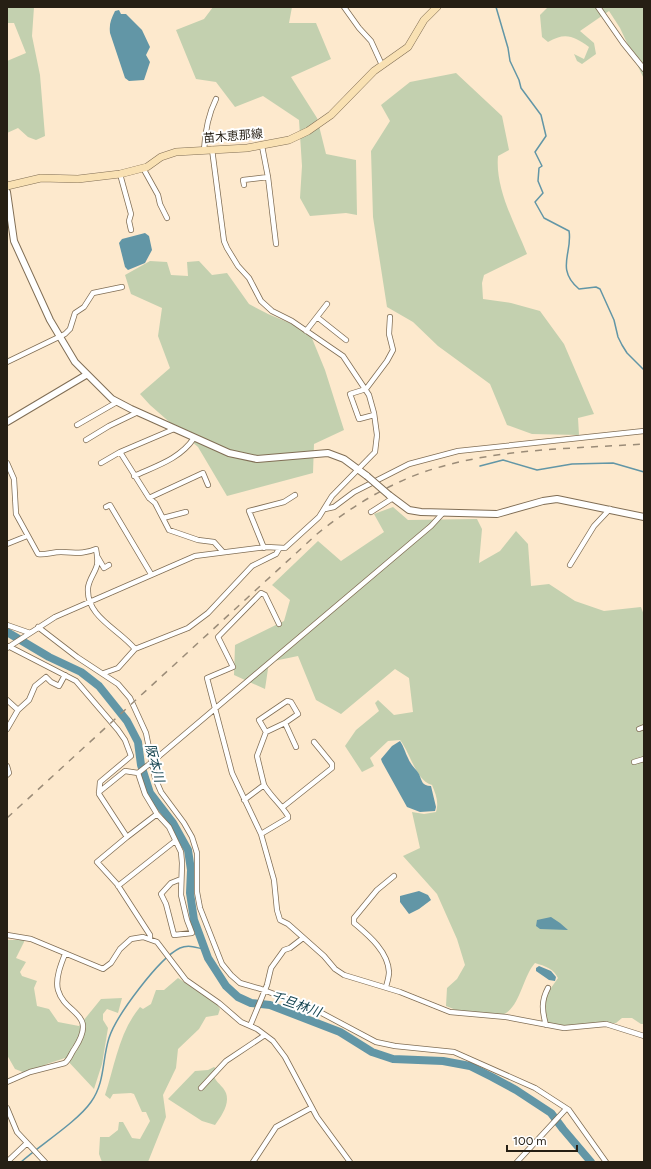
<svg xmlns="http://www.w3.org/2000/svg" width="651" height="1169" font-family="Figtree,'Noto Sans JP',sans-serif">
<rect width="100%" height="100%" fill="#fde9cd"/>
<path fill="#c3d0af" d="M 7,7 L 34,7 L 32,36 L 40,75 L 45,136 L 36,140 L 28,137 L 18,128 L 7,133 L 7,61 L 26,53 L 14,23 L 7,23 Z
M 213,7 L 292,7 L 289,23 L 316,23 L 331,59 L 291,77 L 317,118 L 326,154 L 356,160 L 357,215 L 346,213 L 310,216 L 300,198 L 302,166 L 299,120 L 263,96 L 235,107 L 216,82 L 196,79 L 176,30 L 204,19 Z
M 548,7 L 644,7 L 644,79 L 620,28 L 609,11 L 580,31 L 594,43 L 596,54 L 582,64 L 577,61 L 574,54 L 584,59 L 589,47 C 574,36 565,32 548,42 L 542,37 L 540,15 Z
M 456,73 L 502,116 L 509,150 L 498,156 C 495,189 515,224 527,254 L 484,275 L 482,283 L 483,299 L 511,303 L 540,311 L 564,344 L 594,414 L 578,418 L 579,435 L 532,434 L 507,425 L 490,384 L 438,346 L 413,322 L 387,307 L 373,217 L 371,151 L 390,121 L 381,105 L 410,82 Z
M 150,261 L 167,262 L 171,275 L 188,276 L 187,262 L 199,261 L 212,275 L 227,273 L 249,304 L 268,314 L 309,331 L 325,370 L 344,430 L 314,444 L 313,473 L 227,496 L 198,447 L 150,405 L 140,394 L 170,368 L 158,336 L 162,308 L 131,294 L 125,275 Z
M 393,507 L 408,520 L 477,519 L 482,529 L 479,563 L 500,551 L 516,531 L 528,544 L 531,586 L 549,584 L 575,601 L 604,611 L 641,607 L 644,615 L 644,1024 L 641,1024 L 632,1018 L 622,1018 L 616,1023 C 593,1024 570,1028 547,1024 L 544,998 L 558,978 C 554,969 545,966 535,963 C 523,976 520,1007 504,1014 L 461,1012 L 446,1006 L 447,988 L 457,979 L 465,965 L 457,939 L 437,894 L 403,856 L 420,848 L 412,812 L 424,814 L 436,812 C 439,802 436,795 432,785 C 416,781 410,752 400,740 L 388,741 L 370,758 L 374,766 L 362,772 L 345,746 L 356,730 L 379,711 L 375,703 L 378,700 L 394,715 L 413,712 L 409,678 L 395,669 L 341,714 L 316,700 L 298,656 L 269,662 L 265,689 L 234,675 L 235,645 L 284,621 L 290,600 L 272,585 L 318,541 L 341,561 L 384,532 L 374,514 Z
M 7,940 L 25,940 L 16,958 L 26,962 L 20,972 L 22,976 L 37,981 L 34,988 L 37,1006 L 49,1009 L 58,1022 L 79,1026 L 101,999 L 122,998 L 118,1013 L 107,1009 L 103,1014 L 103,1020 L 108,1028 L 102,1064 L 94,1089 L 65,1058 L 47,1064 L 28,1074 L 15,1069 L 7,1055 Z
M 178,978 L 216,1003 L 220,1009 L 218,1015 L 206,1017 L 199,1029 L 178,1049 L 176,1068 L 163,1095 L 166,1117 L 148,1162 L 102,1162 L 99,1154 L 100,1137 L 109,1137 L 118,1130 L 119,1122 L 123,1122 L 132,1138 L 140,1139 L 150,1121 L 146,1112 L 142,1112 L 134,1094 L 131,1093 L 113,1094 L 110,1099 L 105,1095 C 115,1065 119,1032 140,1007 L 143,1009 L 151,1004 L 156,990 L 164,990 Z
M 214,1067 L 217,1069 L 213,1072 C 214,1080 218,1082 223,1088 C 233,1100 222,1115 215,1125 L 202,1121 L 168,1099 L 195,1071 L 208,1070 Z"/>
<path fill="#6296a6" d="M 119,10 L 121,14 L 126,14 L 142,30 L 150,47 L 146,55 L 150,62 L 144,80 L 129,81 L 125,78 L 110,33 C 109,24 111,19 115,11 Z
M 145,233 L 149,236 L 152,250 L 145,263 L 128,270 L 125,267 L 119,243 L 122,239 Z
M 400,741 C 404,747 405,752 408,758 C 410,764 416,769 419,774 C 422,781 422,786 431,786 L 436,807 L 435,811 L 420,812 L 407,807 L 382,762 L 381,759 L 392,746 Z
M 419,891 L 428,895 L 431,900 L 419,909 L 409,914 L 400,902 L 400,896 Z
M 551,917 L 560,923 L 568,930 L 540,929 L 536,926 L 537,920 Z
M 539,966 L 551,971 L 556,977 L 555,981 L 549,980 L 536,971 L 536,968 Z"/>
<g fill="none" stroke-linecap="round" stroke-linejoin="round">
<path stroke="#6296a6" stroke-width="1.5" d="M 496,7 L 508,48 L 510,61 L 519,80 L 521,88 L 541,115 L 546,136 L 535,152 L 542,166 L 539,168 L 538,181 L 543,193 L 535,202 L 544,218 L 569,231 C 573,252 555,269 579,289 L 596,287 L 600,289 L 614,320 L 618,337 L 622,345 L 627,353 L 644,370
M 480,466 L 503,460 L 537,470 L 572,464 L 613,463 L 644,472
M 21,1162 C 40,1145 77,1122 91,1102 C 105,1083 102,1060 109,1038 C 116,1016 159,958 180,948 C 189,944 198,948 207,950"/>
<path stroke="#6296a6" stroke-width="8" d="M 7,632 L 49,657 L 81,672 L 99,686 L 127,721 L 138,742 L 141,765 L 150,793 L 173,823 L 188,850 L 191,870 L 190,893 L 194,920 L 208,958 L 226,986 L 238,997 L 251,1003 L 270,1005 L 340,1032 L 372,1052 L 393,1059 L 443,1061 L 470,1066 L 492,1077 L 516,1090 L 551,1113 L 563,1129 L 591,1162"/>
<defs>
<path id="minor" d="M 344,7 L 359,28 L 371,41 L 382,65
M 598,7 L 623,43 L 644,69
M 262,146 L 268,177
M 204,150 C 205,132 208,115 216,99
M 143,168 L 158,195 L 160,204 L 167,218
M 120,174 L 131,214 L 129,221 L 131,230
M 244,185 L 243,180 L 268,177 L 276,244
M 317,317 L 346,340
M 306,331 L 327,304
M 7,362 L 65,334 L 70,329 L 75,313 L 84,307 L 93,293 L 122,287
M 374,415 L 359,419 L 350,394 L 366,389 L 387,361 L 393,350 L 389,334 L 390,317
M 77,425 L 117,402
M 174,429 L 120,452 L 149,498 L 155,503 L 169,530 L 198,540 L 214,542 L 223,552
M 86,440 L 109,426 L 138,412
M 7,463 L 14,479 L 16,514 L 38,554 C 46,555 52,552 61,552 C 75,552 82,555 96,549 C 97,554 98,560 97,565 C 95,573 89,579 88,588 C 86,617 119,629 135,649
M 101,463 L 120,452
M 134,476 C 156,466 180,459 194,438
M 149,498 L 203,473 L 208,485
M 106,507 L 110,505 L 151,574
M 325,509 L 334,507 L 354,492 L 409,464 L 458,451 L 644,431
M 371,512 L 393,498
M 163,518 L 186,512
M 7,544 L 27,536
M 264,548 L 249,511 L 284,502 L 295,495
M 97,556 L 104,568 L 109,565
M 570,565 L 594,526 L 610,509
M 279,624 L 265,595 L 261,593 L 218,637 L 233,667 L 207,678 L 232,773 L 261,834 L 274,880 L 277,910 L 280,920 L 288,924 L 324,956 L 335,969 L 344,975 L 400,992 L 450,1012 L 506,1017 L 564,1028 L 606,1024 L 644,1036
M 7,625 L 30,633
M 38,627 L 77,657 L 118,684 L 130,698 L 146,733 L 155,778 L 161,792 L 184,823 L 192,837 L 197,853 L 197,892 L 200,908 L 222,964 L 231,975 L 240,983 L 261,989 L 316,1010 L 376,1042 L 395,1046 L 454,1052 L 535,1088 L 569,1110 L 606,1162
M 8,646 L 76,681 L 118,730 L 125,740 L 131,756 L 100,782 L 99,794 L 127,837 L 97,862 L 117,884 L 150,935 L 150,939
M 7,648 L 55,617 L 195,556 L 266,547 L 285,548 L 319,517 L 332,496 L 375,452 L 377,435 L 374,413 L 369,395 L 343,356 L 292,321 L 272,311 L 261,301 L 249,278 L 238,266 L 227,248 L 224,241 L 212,149
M 104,673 L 118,668 L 135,649 L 188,628 L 208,613 L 252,566 L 276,554 L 279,549
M 7,700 L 18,710
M 287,701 L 291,702 L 298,714 L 285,723 L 266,732 L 259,720 Z
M 285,723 L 296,747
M 7,729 L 18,710 L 29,700 L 35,686 L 46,677 L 51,682 L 59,686 L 65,675
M 639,729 L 644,727
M 634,762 L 644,759
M 7,766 L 9,773 L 7,775
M 138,773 L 145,794 L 157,814 L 169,827 L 181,852 L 182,863 L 181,895 L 187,920 L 192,933 L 174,935 L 166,904 L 161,894 L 171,883 L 181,879
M 99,792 L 125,771 L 138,773 L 152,762 L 431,526 L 443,513
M 244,800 L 264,785 L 257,756 L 266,732
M 283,807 L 332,768 L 332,764 L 314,742
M 261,834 L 288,818 L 288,816 C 281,804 271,797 264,785
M 127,837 L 157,814
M 118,886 L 175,841
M 7,935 L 31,939 L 103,969 L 111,963 L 120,949 L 131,939 L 143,937 L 157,942 L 186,980 L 219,1003 L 241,1022 L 257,1029 L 273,1041 L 285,1057 L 317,1117 L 350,1162
M 386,987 C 387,983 389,977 389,972 C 388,951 368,935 354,923 L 354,918 L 377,890 L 394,876
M 546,1025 C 542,1011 541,1001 548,988
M 250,1026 L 267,985 L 271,968 L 284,950 L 290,948 L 303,938
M 7,1082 L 30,1072 L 65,1063 C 70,1059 71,1053 75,1048 C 98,1012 65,1015 58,990 C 55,979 61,964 65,954
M 201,1088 L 226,1061 L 265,1035
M 7,1108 L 17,1132 L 45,1162
M 7,1162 L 27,1143
M 253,1162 L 276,1127 L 311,1108
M 517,1162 L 566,1109"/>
<path id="tertiary" d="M 7,192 L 14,241 L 50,320 L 75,362 L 112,399 L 131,409 L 229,453 L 257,459 L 328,453 L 344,459 L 367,476
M 7,422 L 86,375
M 389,495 L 409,510 L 421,512 L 497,514 L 543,501 L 557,499 L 644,517"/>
<path id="secondary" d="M 7,186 L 41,178 L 78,179 L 120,174 L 147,167 L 161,157 L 176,152 L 247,148 L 289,140 L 308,131 L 331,115 L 374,71 L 408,47 L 424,20 L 437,7"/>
</defs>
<use href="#minor" stroke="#806e55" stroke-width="6"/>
<use href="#tertiary" stroke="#806e55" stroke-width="8"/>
<use href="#secondary" stroke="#806e55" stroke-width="8"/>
<use href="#minor" stroke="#fff" stroke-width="4.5"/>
<use href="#tertiary" stroke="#fff" stroke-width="6"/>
<use href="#secondary" stroke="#f9e1b3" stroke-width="7"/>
<path stroke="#9b8c78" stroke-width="1.5" stroke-dasharray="7 7" stroke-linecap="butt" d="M 7,818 L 317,534 C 348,509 383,487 421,473 C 492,448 570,449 644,444"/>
<defs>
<path id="tertiary-bridge" d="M 367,476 L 389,495"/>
</defs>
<use href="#tertiary-bridge" stroke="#806e55" stroke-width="8" stroke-linecap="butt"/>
<use href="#tertiary-bridge" stroke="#fff" stroke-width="6"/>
</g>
<g text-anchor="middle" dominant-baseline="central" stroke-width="4" stroke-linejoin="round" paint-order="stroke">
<g font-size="12" fill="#261f14" stroke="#fff">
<text transform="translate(233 136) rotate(-5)">苗木恵那線</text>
</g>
<g font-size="13" font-style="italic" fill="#12424e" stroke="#fff">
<text transform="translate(155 763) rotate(75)">阪本川</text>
<text transform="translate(296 1004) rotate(19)">千旦林川</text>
</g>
</g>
<rect width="651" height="1169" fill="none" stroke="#261f14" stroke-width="16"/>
<path d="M507 1145v6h70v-6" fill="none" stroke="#261f14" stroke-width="2"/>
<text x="513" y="1145" font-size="12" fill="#261f14" stroke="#ffffff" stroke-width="3" paint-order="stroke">100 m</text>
</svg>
